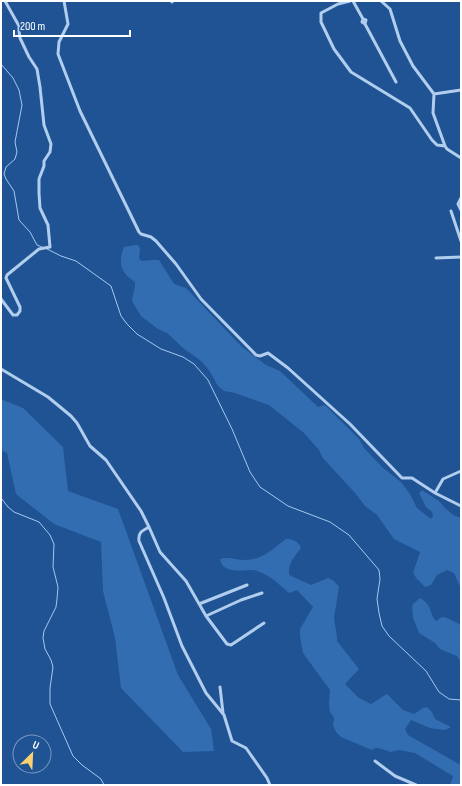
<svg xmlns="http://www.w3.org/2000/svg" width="462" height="786" font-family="'Sofia Sans Condensed',sans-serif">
<rect width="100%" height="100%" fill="#1f5394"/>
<path fill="#326db1" d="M 135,245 L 138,245 L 140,248 L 139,259 L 142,261 L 152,260 L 159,260 L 174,284 L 186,288 L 242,347 L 266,365 L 280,371 L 318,407 L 325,405 L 359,439 L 364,448 L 383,468 L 401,482 L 410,494 L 417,508 L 431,519 L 433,516 L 432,512 L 426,507 L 419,493 L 422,490 L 439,501 L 444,507 L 453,515 L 461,518 L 461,589 L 454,573 L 447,570 L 437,575 L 431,585 L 425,587 L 417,579 L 413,573 L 420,552 L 394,539 L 377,515 L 365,506 L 356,494 L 322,457 L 319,450 L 304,433 L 269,405 L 235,393 L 224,391 L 218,386 L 209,370 L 201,361 L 183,348 L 167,333 L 158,329 L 141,316 L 133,303 L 132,300 L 135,286 L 135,282 C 120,272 118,263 124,247 Z
M 1,399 L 23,408 L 63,447 L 68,491 L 118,509 L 178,675 L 211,729 L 214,751 L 183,752 L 121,688 L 115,638 L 103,591 L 101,542 L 54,524 L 16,494 L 7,453 L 1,450 Z
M 286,539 C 293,539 298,541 301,548 C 295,556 288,563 289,574 L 291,576 L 311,585 L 328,578 L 334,581 L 339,587 L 334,618 L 337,637 L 337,641 L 359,669 L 345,684 L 359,698 L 371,704 L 387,694 L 403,710 L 414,714 L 423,708 L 427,707 L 432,712 L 435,719 L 451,727 L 445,730 L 430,728 L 411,720 L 405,729 L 408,735 L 459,764 L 461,765 L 461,785 L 450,785 L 453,776 L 415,753 L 399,750 L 391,752 L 378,748 L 375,748 L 372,750 L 341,737 L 336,732 L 333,725 L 334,718 L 330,712 L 329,704 L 330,690 L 303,653 L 300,636 L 300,629 L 313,607 L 297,590 L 289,593 C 282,587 272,577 264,574 C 260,572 256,570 252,570 C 242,570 222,574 220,559 C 229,556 236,560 245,560 C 262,560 273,549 286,539 Z
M 420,598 C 432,604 429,613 436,621 L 442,617 L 445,617 L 461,625 L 461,662 L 457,656 L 440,649 L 435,643 L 419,633 L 413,618 L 412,607 L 413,604 Z"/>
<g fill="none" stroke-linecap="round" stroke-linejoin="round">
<path stroke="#a5c9f0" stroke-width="1" d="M 1,64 L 13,78 L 19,90 L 22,105 L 15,142 L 17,152 L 15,159 L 6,167 L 4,174 L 6,179 L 14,191 L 19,220 L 30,232 L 37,245 L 42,247
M 47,249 L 61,256 L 76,261 L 111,286 L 121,316 L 127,324 L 137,334 L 161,349 L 183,357 L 194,364 L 208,380 L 232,429 L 250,472 L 260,487 L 288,506 L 330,522 L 349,535 L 379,570 L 380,579 L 377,599 L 379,613 L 382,626 L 389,636 L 426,671 L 439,692 L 449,699 L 461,700
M 1,498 L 8,507 L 14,512 L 39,522 L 50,535 L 54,544 L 53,567 L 58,587 L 57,599 L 56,607 L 44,631 L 43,638 L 45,649 L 51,660 L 53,667 L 50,688 L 50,704 L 73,756 L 82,765 L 101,779 L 104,785"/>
<path stroke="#b1ceee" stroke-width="3" d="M 64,1 L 68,24 L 59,42 L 58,54 L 80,111 L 139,232 L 141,234 L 151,237 L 156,241 L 176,264 L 201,299 L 256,355 L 260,356 L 268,353 L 288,368 L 350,424 L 402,478 L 412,478 L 435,493 L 461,506
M 171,1 L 172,2
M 350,1 L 338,4 L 321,13 L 321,22 L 334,49 L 351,72 L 410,108 L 432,140 L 437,145 L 445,146
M 353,1 L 363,19 L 366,20 L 365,24 L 362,22 L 363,19
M 381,1 L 390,9 L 400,41 L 413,66 L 434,94
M 365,24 L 396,82
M 461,90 L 434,94 L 433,113 L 445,146 L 447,149 L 461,158
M 461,198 L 458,204 L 461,210
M 451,211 L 461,241
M 436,258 L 461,257
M 1,299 L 13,315 L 17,315 L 20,311 L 20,307 L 6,278 L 7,275 L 39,249 L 50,247 L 48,225 L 40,208 L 39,193 L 39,179 L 44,166 L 44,161 L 50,152 L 51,144 L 44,125 L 40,87 L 37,69 L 29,57 L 20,38 L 19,31 L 19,26 L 5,1
M 1,369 L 48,397 L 71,416 L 77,423 L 90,446 L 106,460 L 141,511 L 149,527 C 142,531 138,532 139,541 L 164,598 L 182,646 L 206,693 L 224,715 L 232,741 L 246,748 L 267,778 L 270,785
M 435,493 L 443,479 L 461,471
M 149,527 L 160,552 L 186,581 L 206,616 L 227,644 L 231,645 L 264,623
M 199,604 L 247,585
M 206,616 L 241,600 L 262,593
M 220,687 L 223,713
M 375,761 L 395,776 L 416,785"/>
</g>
<rect width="462" height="786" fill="none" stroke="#ffffff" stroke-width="4"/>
<g transform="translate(32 754) rotate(24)"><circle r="19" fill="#1f5394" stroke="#7998bf"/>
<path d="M0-3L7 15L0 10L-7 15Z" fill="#fcd271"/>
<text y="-6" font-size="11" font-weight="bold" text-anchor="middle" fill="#ffffff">U</text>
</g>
<path d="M14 30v6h116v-6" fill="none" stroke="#ffffff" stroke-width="2"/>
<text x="20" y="30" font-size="12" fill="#ffffff" stroke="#1f5394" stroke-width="3" paint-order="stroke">200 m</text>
</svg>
